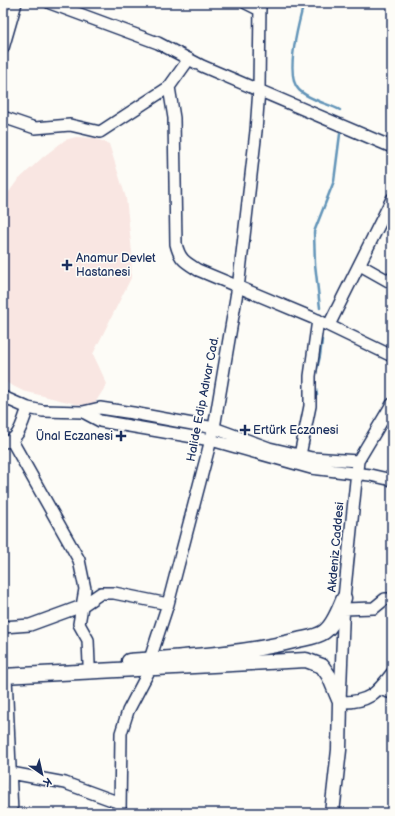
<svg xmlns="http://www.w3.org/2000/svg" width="395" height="816" font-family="'Balsamiq Sans',sans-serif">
<rect width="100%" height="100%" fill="#fdfcf7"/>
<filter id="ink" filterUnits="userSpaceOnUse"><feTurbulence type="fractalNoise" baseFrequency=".025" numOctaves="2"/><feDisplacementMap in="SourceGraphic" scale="8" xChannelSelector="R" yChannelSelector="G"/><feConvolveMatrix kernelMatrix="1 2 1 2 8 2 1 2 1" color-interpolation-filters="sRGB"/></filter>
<g filter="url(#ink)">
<path fill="#f9e6e2" d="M 76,137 L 95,138 L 109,144 L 126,198 L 132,252 L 131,278 L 93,354 L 107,384 L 93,406 L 76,404 L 23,391 L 3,381 L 3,200 L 17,181 L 43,157 L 65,140 Z"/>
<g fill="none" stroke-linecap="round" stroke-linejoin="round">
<path stroke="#6294b8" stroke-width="2.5" d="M 304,3 C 299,21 284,76 299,90 C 308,99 328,104 340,110
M 320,308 L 315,264 L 314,232 L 334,181 L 340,134
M 316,373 L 320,356 L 322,340
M 315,384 L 317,395"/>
<defs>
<path id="minor" d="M 50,3 L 158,43 L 202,66 L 392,147
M 246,3 L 260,10
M 3,48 L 16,3
M 189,59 L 169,87 L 174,118 L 176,244 C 180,260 185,262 198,270 L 313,318 L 392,356
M 3,117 L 35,128 L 70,125 L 100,132 L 169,87
M 360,265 L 392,283
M 329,325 L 392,199
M 3,397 L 28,408 L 43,411 L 83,412 L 100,408 L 133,413 L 214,428 L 269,448 L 312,458 L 358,461
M 392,404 L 358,461 L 344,598 L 340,702 C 368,703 376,694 392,673
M 83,412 L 100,421 L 211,440 L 311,468 L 370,475 L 392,480
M 12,441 L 79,560 L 85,589 L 79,624 L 88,640 L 89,664
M 3,442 C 19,443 23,420 28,408
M 300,455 L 310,406 L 310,376 L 318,320
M 344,609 L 374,608 L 385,599 L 392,599
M 3,627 L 30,625 L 82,606 L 101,593 L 114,593 L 168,604
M 6,676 L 12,813
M 379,689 L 392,693
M 3,774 L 11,773 L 65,783 L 120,803
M 120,813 L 121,733 L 128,711 L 150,669 L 150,659 L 168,604 L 214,428 L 239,280 L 256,131 L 259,89 L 260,3"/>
<path id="major" d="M 129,661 C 186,657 243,654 298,640 C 306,638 317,637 324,632 C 334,625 339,609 344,598
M 3,676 L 306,660 L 322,666 L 329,676 L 340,702 L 339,750 L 332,813"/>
</defs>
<use href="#minor" stroke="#1b2f5e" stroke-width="14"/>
<use href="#major" stroke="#1b2f5e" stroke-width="17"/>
<use href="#minor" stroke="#fdfcf7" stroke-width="11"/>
<use href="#major" stroke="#fdfcf7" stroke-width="14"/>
</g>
</g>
<g fill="#1b2f5e" stroke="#fdfcf7" stroke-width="1.5">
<path d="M65 259h4v4h4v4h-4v4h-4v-4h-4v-4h4z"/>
<path d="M243 424h4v4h4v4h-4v4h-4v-4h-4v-4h4z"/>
<path d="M119 430h4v4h4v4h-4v4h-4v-4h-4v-4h4z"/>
</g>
<g text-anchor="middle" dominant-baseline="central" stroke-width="3" stroke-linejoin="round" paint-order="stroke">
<g font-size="12" fill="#1b2f5e" stroke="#fdfcf7" text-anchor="start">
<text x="76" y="258">Anamur Devlet<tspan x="76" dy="14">Hastanesi</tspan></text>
<text x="253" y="430">Ertürk Eczanesi</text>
<text x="113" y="436" text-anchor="end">Ünal Eczanesi</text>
</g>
<g font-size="12" fill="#1b2f5e" stroke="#fdfcf7">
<text transform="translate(203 399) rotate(-79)">Halide Edip Adıvar Cad.</text>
<text transform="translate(336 547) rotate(-85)">Akdeniz Caddesi</text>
</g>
</g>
<rect width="395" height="816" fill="none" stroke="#fdfcf7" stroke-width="16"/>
<rect x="8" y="8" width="379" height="800" fill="none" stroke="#1b2f5e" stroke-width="1.5" filter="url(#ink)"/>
<g transform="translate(42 774) rotate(146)" stroke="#fdfcf7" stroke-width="3" paint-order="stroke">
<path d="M0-3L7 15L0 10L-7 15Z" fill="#1b2f5e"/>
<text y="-6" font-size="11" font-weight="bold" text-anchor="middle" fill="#1b2f5e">K</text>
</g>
</svg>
